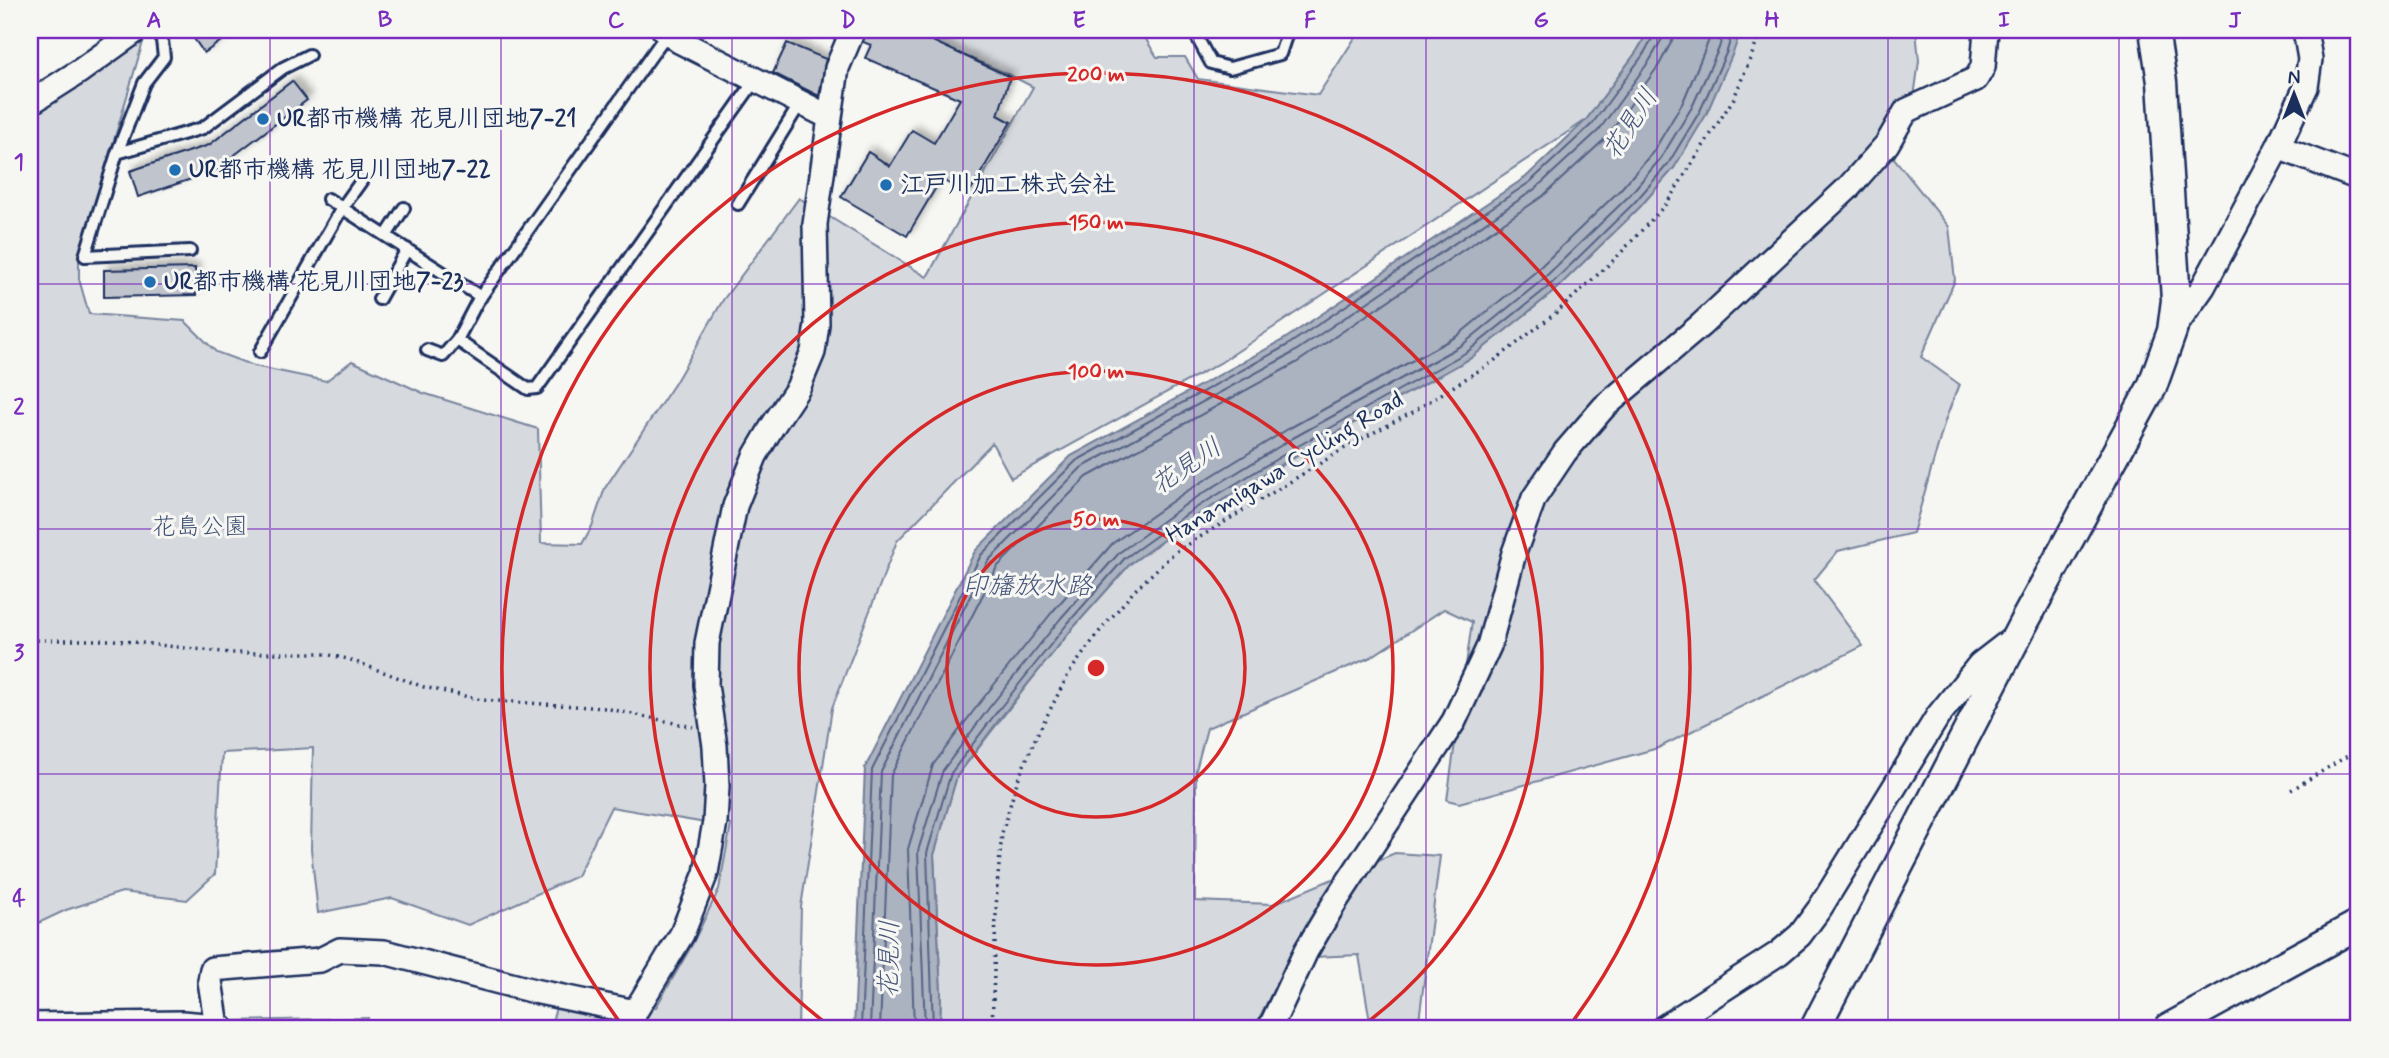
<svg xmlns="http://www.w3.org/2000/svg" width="2389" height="1058" font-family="Mynerve,'Klee One',sans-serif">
<defs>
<filter id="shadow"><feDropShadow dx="5" dy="-5" stdDeviation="3.5" flood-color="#0004"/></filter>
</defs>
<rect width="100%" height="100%" fill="#f6f6f2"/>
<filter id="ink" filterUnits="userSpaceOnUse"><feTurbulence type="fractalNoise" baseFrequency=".0143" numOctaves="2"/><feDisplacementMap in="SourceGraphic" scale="14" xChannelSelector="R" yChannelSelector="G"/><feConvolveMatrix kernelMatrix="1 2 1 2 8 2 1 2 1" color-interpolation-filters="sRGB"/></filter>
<g filter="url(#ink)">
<path fill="#d6d9dd" stroke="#78849e" stroke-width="2" d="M 904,30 L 1140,30 L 1157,57 L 1185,57 L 1198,79 L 1318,95 L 1360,30 L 1649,30 L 1637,51 L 1586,120 L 1220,363 L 1011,478 L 992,443 L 897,541 L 832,708 L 801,907 L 798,1028 L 550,1028 L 558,1001 L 643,1016 L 656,1007 L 692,945 L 719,889 L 731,825 L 707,818 L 706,823 L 611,807 L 577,876 L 468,925 L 392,898 L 318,913 L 311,849 L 313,748 L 222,753 L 215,874 L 187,900 L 122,892 L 66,910 L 30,927 L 30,114 L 143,42 L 79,259 L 79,279 L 89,314 L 185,321 L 216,352 L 254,366 L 326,381 L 352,361 L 423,393 L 538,429 L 541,543 L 582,544 L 592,526 L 605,488 L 675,383 L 723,300 L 799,198 L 927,277 L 1033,87 L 1010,75 Z
M 1740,30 L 1916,30 L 1919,61 L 1911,119 L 1894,158 L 1949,227 L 1955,280 L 1921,357 L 1959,384 L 1945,421 L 1913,533 L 1838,551 L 1814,580 L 1863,646 L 1658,748 L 1459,803 L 1447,800 L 1472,622 L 1444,609 L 1371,657 L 1207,728 L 1196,770 L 1195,901 L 1273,904 L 1395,853 L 1440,856 L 1418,1028 L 1371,1028 L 1359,955 L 1290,958 L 1254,1028 L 940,1028 L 941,993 L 934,855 L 957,776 L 1028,684 L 1073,628 L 1130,564 L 1198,515 L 1340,431 L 1471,358 L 1552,293 L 1639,208 L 1674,168 Z
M 368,1018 L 368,1028 L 217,1028 L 230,1021 Z"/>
<path fill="#abb2c0" stroke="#717e99" stroke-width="2" d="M 1649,30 L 1741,30 L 1733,53 L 1706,115 L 1674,168 L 1639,208 L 1552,293 L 1471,358 L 1301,452 L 1198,515 L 1130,564 L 1073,628 L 1001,717 L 957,776 L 934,855 L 941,993 L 940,1028 L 854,1028 L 865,768 L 975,551 L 1071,456 L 1283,340 L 1526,177 L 1586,120 L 1637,51 Z"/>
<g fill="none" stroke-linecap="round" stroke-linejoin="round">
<path stroke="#556385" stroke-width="2" d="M 861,1028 L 872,770 L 981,555 L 1076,461 L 1286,346 L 1530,182 L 1592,124 L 1643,55 L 1654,35 L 1654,30
M 870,1028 L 881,772 L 988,561 L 1081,468 L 1291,354 L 1535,189 L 1599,130 L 1650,60 L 1662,39 L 1663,30
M 880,1028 L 891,775 L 997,567 L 1087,477 L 1296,363 L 1543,196 L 1607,137 L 1659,65 L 1672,41 L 1674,30
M 914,1028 L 908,849 L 933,765 L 981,701 L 1053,611 L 1113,543 L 1184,493 L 1288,429 L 1457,336 L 1534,273 L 1620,190 L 1653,152 L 1683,102 L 1713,30
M 925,1028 L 918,851 L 943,770 L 989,708 L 1061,618 L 1120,552 L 1189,502 L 1293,438 L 1462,345 L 1541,281 L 1628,197 L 1661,158 L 1692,107 L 1719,48 L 1724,30
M 933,1028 L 927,853 L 951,773 L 996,713 L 1068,623 L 1125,558 L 1194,509 L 1298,446 L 1467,352 L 1547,288 L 1634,203 L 1668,164 L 1700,111 L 1727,51 L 1733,30"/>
</g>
<path fill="#c0c4cd" stroke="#1b2f5e" stroke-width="2" filter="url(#shadow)" d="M 188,30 L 237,30 L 204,53 Z
M 867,30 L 909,30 L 1010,77 L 998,115 L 1011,122 L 968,195 L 941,179 L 907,236 L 841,197 L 868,152 L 890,166 L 912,130 L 934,143 L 960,99 L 865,58 L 871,45 L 863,42 Z
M 787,43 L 826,59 L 819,96 L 773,73 Z
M 292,81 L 307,100 L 220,166 L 221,169 L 138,197 L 130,171 L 209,145 Z
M 195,268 L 196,295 L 104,297 L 104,270 Z"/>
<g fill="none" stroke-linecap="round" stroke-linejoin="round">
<defs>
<path id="service" d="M 158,30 L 161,32 L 164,57 L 144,83 L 117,153 L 85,256 L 190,251
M 1193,30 L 1211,63 L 1230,68 L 1280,54 L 1288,30
M 117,153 L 203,128 L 283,68 L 309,55
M 328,199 L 481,297
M 738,204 L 801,102
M 386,236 L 404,208
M 379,299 L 407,249
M 457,340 L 528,389 L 537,388 L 756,79
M 427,350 L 443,356 L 457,340 L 477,302 L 668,32
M 260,352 L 342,208 L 362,180"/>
<path id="minor" d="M 664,30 L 679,41 L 829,117
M 30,103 L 80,71 L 137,30
M 2278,147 L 2359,178
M 2172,331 L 2203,287 L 2278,147 L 2306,87 L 2310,59 L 2305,30
M 30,1025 L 182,1023 L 217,1026 L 222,1028
M 217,1026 L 210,981 L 212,969 L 320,960 L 340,950 L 384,952 L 534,991 L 635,1012
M 631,1028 L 635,1012 L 682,934 L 706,873 L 715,822 L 717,786 L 715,746 L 706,685 L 707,643 L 735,506 L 755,456 L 772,427 L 798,388 L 813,352 L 817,324 L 815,224 L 837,68 L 853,30
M 1270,1028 L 1306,951 L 1335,902 L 1454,721 L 1489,646 L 1514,553 L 1534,498 L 1565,452 L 1604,407 L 1701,325 L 1848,188 L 1887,144 L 1906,111 L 1976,79 L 1983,67 L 1986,30
M 1663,1028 L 1779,953 L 1800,935 L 1820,908 L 1938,716 L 1980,664 L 2015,637"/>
<path id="tertiary" d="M 1815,1028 L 2023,624 L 2152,387 L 2172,331 L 2176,300 L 2162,82 L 2154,30
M 2169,1028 L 2359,924"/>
</defs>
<use href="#service" stroke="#1b2f5e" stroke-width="16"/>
<use href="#minor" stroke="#1b2f5e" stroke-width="28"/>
<use href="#tertiary" stroke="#1b2f5e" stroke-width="33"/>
<path stroke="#1b2f5e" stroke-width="3.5" stroke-dasharray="2 5" stroke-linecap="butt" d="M 30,640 L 114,640 L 231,653 L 320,653 L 348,659 L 424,687 L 482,700 L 605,708 L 693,727
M 2291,790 L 2359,749
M 992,1028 L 997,887 L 1002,833 L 1017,782 L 1036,737 L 1069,673 L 1099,632 L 1135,590 L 1174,553 L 1350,445 L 1411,413 L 1494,361 L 1557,312 L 1617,257 L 1666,204 L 1734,98 L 1762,30"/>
<use href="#service" stroke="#f6f6f2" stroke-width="10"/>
<use href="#minor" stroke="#f6f6f2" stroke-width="23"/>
<use href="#tertiary" stroke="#f6f6f2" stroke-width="28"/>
</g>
</g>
<path fill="none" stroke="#7b2cbf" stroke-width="2" stroke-opacity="0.55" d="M 270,30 L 270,1028M 501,30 L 501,1028M 732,30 L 732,1028M 963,30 L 963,1028M 1194,30 L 1194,1028M 1426,30 L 1426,1028M 1657,30 L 1657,1028M 1888,30 L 1888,1028M 2119,30 L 2119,1028M 30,284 L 2359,284M 30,529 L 2359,529M 30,774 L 2359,774"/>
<g fill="none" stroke="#d62828" stroke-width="3.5">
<circle cx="1096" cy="668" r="149"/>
<circle cx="1096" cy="668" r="297"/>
<path d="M831 1027A446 446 0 1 1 1361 1027"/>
<path d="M622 1025A594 594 0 1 1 1570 1025"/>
</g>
<g fill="#1f6fb2" stroke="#f6f6f2" stroke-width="2.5">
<circle cx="263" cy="119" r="7"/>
<circle cx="175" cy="170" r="7"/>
<circle cx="886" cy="185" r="7"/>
<circle cx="150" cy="282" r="7"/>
</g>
<g text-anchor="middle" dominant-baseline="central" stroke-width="6" stroke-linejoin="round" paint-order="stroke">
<g font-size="24" font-weight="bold" fill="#1b2f5e" stroke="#f6f6f2" text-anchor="start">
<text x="277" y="119">UR都市機構 花見川団地7-21</text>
<text x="189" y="170">UR都市機構 花見川団地7-22</text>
<text x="900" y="185">江戸川加工株式会社</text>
<text x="164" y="282">UR都市機構 花見川団地7-23</text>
</g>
<g font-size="24" fill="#1b2f5e" stroke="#f6f6f2">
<text transform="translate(1285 468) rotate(-31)">Hanamigawa Cycling Road</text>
</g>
<g font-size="24" fill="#405177" stroke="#f6f6f2">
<text x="200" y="527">花島公園</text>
</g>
<g font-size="26" font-style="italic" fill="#46567b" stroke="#f6f6f2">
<text transform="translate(1631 124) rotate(-57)">花見川</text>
<text transform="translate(1187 467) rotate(-34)">花見川</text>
<text x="1027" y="587">印旛放水路</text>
<text transform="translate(890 959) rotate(-89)">花見川</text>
</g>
</g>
<circle cx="1096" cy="668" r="10" fill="#d62828" stroke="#f6f6f2" stroke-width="3.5"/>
<g font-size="21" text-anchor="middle" font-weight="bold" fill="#d62828" stroke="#f6f6f2" stroke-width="6" stroke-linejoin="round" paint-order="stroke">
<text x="1096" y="81">200 m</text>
<text x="1096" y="229">150 m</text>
<text x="1096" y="378">100 m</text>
<text x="1096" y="526">50 m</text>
</g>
<rect width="2389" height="1058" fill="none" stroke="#f6f6f2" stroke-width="77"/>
<g transform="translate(2294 94)" stroke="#f6f6f2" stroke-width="5" paint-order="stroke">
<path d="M0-5L12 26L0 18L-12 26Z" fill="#1b2f5e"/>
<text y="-10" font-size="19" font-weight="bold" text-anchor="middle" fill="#1b2f5e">N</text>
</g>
<rect x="38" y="38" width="2312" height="982" fill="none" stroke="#7b2cbf" stroke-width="2.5"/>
<g font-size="23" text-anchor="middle" font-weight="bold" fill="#7b2cbf">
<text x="154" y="27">A</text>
<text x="385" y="27">B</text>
<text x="616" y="27">C</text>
<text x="848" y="27">D</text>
<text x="1079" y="27">E</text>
<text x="1310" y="27">F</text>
<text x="1541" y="27">G</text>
<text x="1772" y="27">H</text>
<text x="2004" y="27">I</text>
<text x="2235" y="27">J</text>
<text x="19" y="169">1</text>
<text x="19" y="414">2</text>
<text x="19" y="660">3</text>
<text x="19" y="905">4</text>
</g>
</svg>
